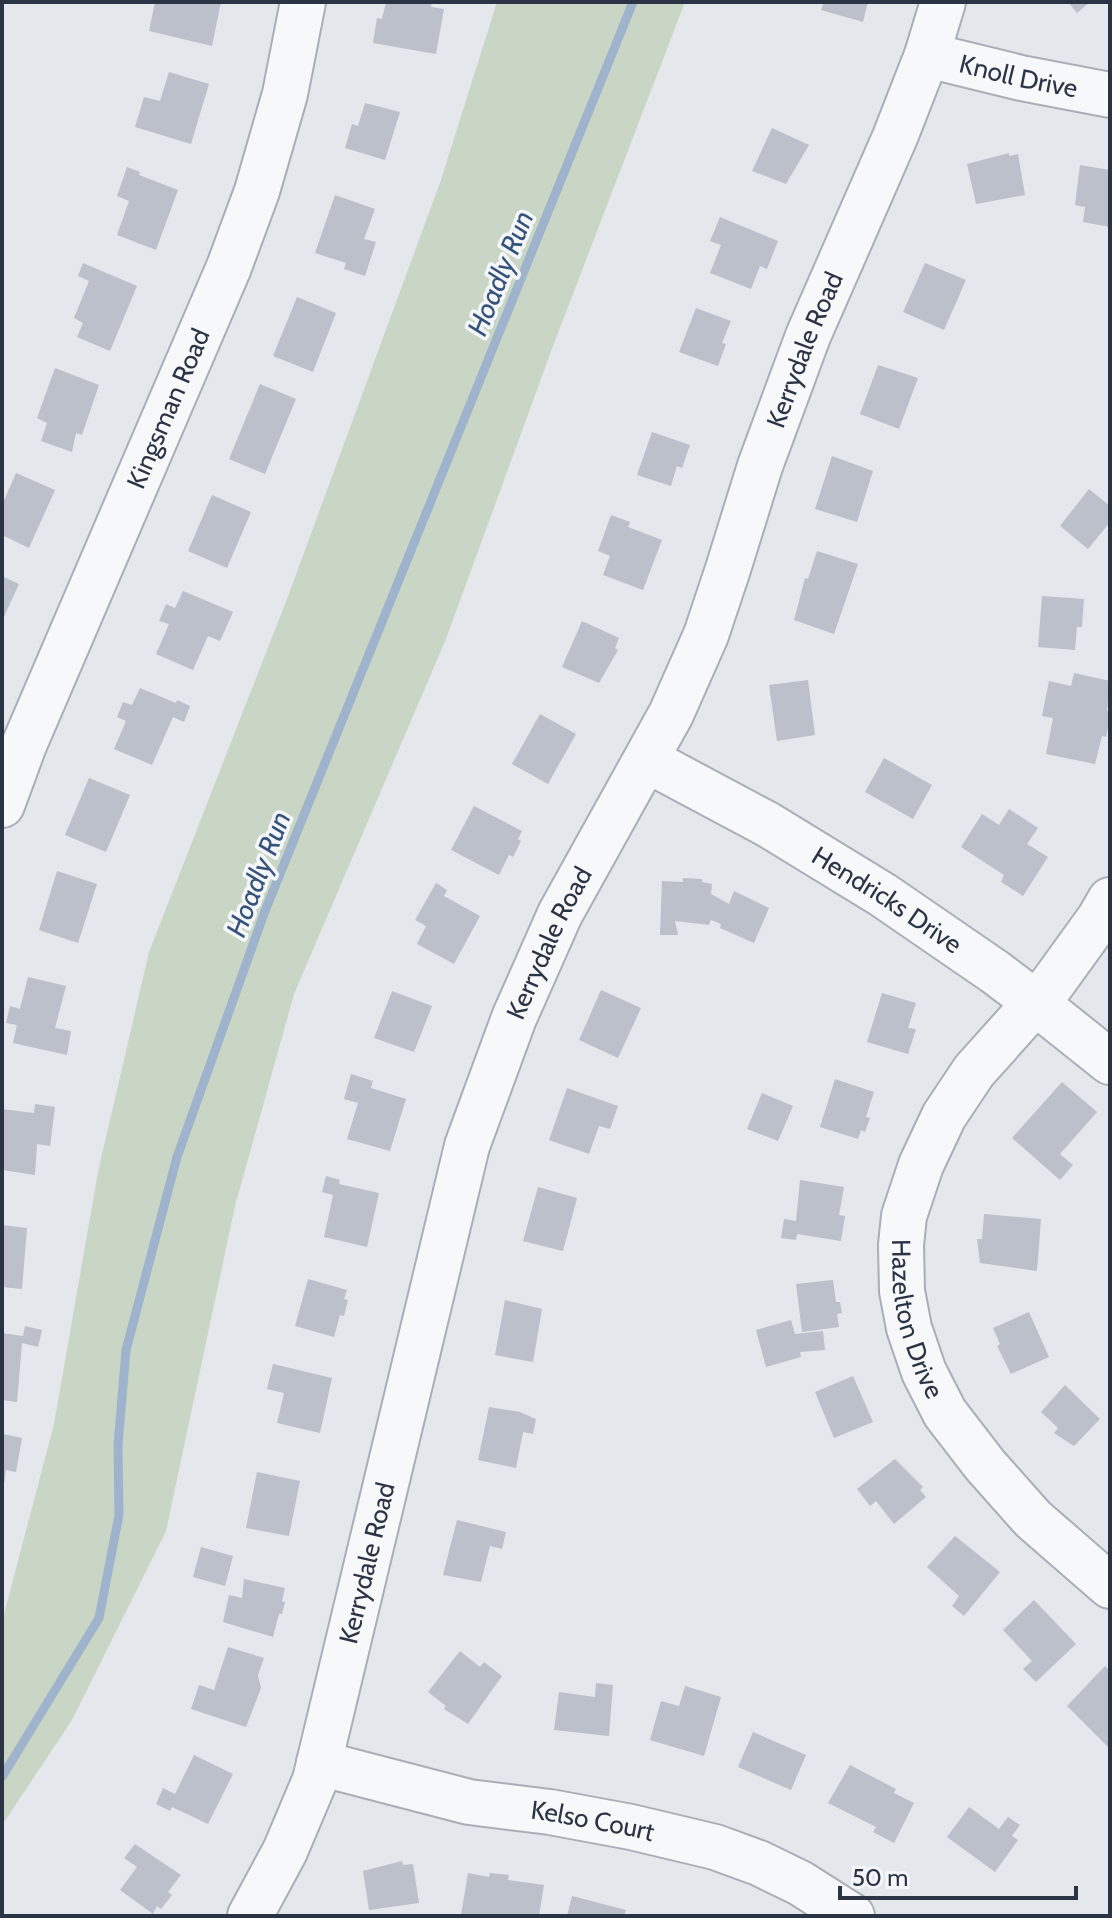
<svg xmlns="http://www.w3.org/2000/svg" width="1112" height="1918" font-family="Cabin,sans-serif">
<rect width="100%" height="100%" fill="#e4e7ec"/>
<path fill="#c9d6c5" d="M 497,2 L 685,2 L 553,346 L 446,639 L 294,994 L 235,1206 L 166,1531 L 72,1720 L 2,1825 L 2,1622 L 54,1424 L 98,1172 L 149,952 L 287,599 L 441,180 Z"/>
<g fill="none" stroke-linecap="round" stroke-linejoin="round">
<path stroke="#9fb4cc" stroke-width="9" d="M 2,1777 L 99,1618 L 119,1515 L 118,1445 L 126,1350 L 177,1157 L 265,911 L 633,2"/>
</g>
<path fill="#bbc0ca" d="M 155,2 L 221,2 L 212,46 L 149,31 Z
M 386,2 L 432,2 L 431,7 L 444,9 L 436,54 L 373,43 L 377,18 L 382,19 Z
M 824,2 L 868,2 L 863,22 L 821,10 Z
M 1068,2 L 1090,2 L 1077,13 Z
M 169,72 L 209,84 L 191,144 L 135,127 L 144,97 L 160,101 Z
M 365,103 L 400,112 L 385,160 L 345,148 L 352,124 L 358,126 Z
M 772,128 L 809,145 L 786,184 L 752,171 Z
M 1009,153 L 1009,156 L 1018,154 L 1025,195 L 976,204 L 967,164 Z
M 1080,165 L 1110,170 L 1110,227 L 1083,222 L 1085,207 L 1075,205 Z
M 127,167 L 140,172 L 139,175 L 178,190 L 156,250 L 117,235 L 129,201 L 117,196 Z
M 335,195 L 375,209 L 364,239 L 376,242 L 365,276 L 344,269 L 346,263 L 315,253 Z
M 720,217 L 778,241 L 767,269 L 760,266 L 751,289 L 710,273 L 721,245 L 710,241 Z
M 83,263 L 137,286 L 110,351 L 77,337 L 83,323 L 74,318 L 89,281 L 78,276 Z
M 925,263 L 966,280 L 944,330 L 903,312 Z
M 297,297 L 336,313 L 313,372 L 273,356 Z
M 696,308 L 731,321 L 722,343 L 726,344 L 718,366 L 679,352 Z
M 878,365 L 918,378 L 899,429 L 860,414 Z
M 55,368 L 99,385 L 82,435 L 76,433 L 72,452 L 41,441 L 47,423 L 37,418 Z
M 260,384 L 296,399 L 265,474 L 229,459 Z
M 652,432 L 690,445 L 682,468 L 677,466 L 671,486 L 637,475 Z
M 832,456 L 873,471 L 857,522 L 815,509 Z
M 16,473 L 55,490 L 29,548 L 2,535 L 2,505 Z
M 1089,489 L 1110,506 L 1110,522 L 1088,549 L 1060,526 Z
M 212,495 L 251,512 L 227,568 L 188,551 Z
M 611,515 L 630,522 L 628,527 L 662,540 L 643,590 L 603,575 L 610,556 L 598,551 Z
M 817,551 L 858,564 L 834,634 L 794,620 L 805,578 L 808,579 Z
M 2,576 L 19,584 L 2,621 Z
M 183,591 L 233,612 L 220,641 L 208,636 L 193,670 L 156,654 L 169,624 L 159,621 L 166,604 L 175,608 Z
M 1042,596 L 1084,599 L 1082,627 L 1077,627 L 1075,650 L 1038,647 Z
M 582,621 L 619,638 L 615,648 L 618,650 L 599,683 L 562,667 Z
M 1074,673 L 1110,681 L 1107,711 L 1110,712 L 1110,718 L 1106,737 L 1102,736 L 1095,764 L 1046,754 L 1053,718 L 1042,716 L 1049,681 L 1071,686 Z
M 808,680 L 815,735 L 777,741 L 769,685 Z
M 140,688 L 176,703 L 177,700 L 190,706 L 184,722 L 173,717 L 152,765 L 114,749 L 126,721 L 117,717 L 123,702 L 132,705 Z
M 540,714 L 576,734 L 548,784 L 512,764 Z
M 884,758 L 932,785 L 913,819 L 865,792 Z
M 89,778 L 130,795 L 106,852 L 65,835 Z
M 474,806 L 522,831 L 518,839 L 521,841 L 513,857 L 509,855 L 499,875 L 451,850 Z
M 1009,809 L 1038,828 L 1027,844 L 1048,857 L 1023,896 L 1001,882 L 1004,875 L 961,847 L 982,814 L 999,825 Z
M 57,871 L 97,884 L 78,943 L 39,930 Z
M 683,878 L 702,879 L 702,882 L 712,884 L 711,894 L 729,904 L 734,891 L 769,908 L 754,943 L 720,928 L 721,924 L 711,920 L 709,925 L 675,921 L 678,935 L 660,935 L 662,881 L 683,882 Z
M 436,883 L 447,890 L 444,896 L 480,916 L 454,964 L 417,944 L 426,926 L 415,920 Z
M 28,977 L 66,986 L 55,1028 L 71,1031 L 67,1055 L 13,1043 L 17,1025 L 6,1023 L 10,1006 L 20,1009 Z
M 601,990 L 641,1008 L 618,1058 L 579,1040 Z
M 392,991 L 432,1006 L 414,1052 L 374,1038 Z
M 882,993 L 916,1003 L 908,1028 L 916,1029 L 908,1054 L 867,1042 Z
M 351,1074 L 373,1081 L 371,1088 L 406,1099 L 390,1151 L 347,1139 L 358,1103 L 344,1099 Z
M 835,1079 L 874,1092 L 866,1117 L 870,1118 L 865,1132 L 861,1130 L 858,1139 L 820,1127 Z
M 1062,1082 L 1097,1112 L 1060,1154 L 1073,1165 L 1060,1180 L 1012,1138 Z
M 567,1088 L 618,1106 L 610,1129 L 599,1126 L 589,1154 L 549,1140 Z
M 762,1093 L 793,1106 L 778,1141 L 747,1129 Z
M 35,1104 L 55,1107 L 50,1146 L 37,1144 L 35,1175 L 2,1170 L 2,1109 L 34,1113 Z
M 326,1176 L 340,1180 L 339,1184 L 379,1193 L 367,1247 L 324,1237 L 333,1195 L 322,1192 Z
M 800,1180 L 844,1187 L 839,1215 L 845,1216 L 841,1241 L 797,1234 L 796,1240 L 781,1238 L 784,1219 L 796,1221 Z
M 538,1187 L 577,1198 L 563,1251 L 523,1241 Z
M 984,1214 L 1041,1219 L 1037,1271 L 980,1263 L 977,1239 L 982,1239 Z
M 2,1225 L 27,1228 L 22,1289 L 2,1287 Z
M 308,1279 L 347,1290 L 344,1299 L 348,1300 L 344,1316 L 340,1315 L 334,1337 L 295,1326 Z
M 833,1280 L 836,1302 L 840,1302 L 842,1313 L 837,1314 L 839,1327 L 802,1332 L 796,1284 Z
M 505,1300 L 542,1309 L 533,1362 L 495,1355 Z
M 1029,1312 L 1049,1357 L 1011,1374 L 997,1346 L 1000,1344 L 993,1328 Z
M 791,1320 L 795,1334 L 823,1331 L 825,1350 L 800,1352 L 801,1357 L 766,1367 L 756,1330 Z
M 25,1326 L 42,1330 L 38,1347 L 22,1343 L 17,1402 L 2,1400 L 2,1333 L 23,1336 Z
M 273,1364 L 332,1378 L 320,1433 L 277,1423 L 284,1393 L 267,1389 Z
M 853,1376 L 873,1422 L 834,1438 L 815,1392 Z
M 1065,1385 L 1100,1419 L 1074,1446 L 1054,1433 L 1058,1428 L 1041,1412 Z
M 489,1407 L 520,1412 L 536,1419 L 533,1434 L 523,1432 L 516,1468 L 478,1460 Z
M 3,1434 L 22,1438 L 16,1472 L 6,1470 L 4,1484 L 2,1484 Z
M 895,1459 L 923,1487 L 920,1490 L 926,1497 L 894,1524 L 876,1501 L 870,1506 L 857,1489 Z
M 257,1472 L 300,1481 L 289,1536 L 246,1528 Z
M 457,1520 L 506,1532 L 502,1549 L 490,1546 L 481,1582 L 443,1575 Z
M 955,1536 L 1000,1572 L 964,1616 L 952,1606 L 959,1596 L 927,1567 Z
M 201,1547 L 233,1556 L 225,1586 L 193,1577 Z
M 244,1579 L 285,1588 L 282,1601 L 285,1602 L 282,1614 L 279,1614 L 273,1637 L 223,1622 L 229,1595 L 242,1598 Z
M 1034,1600 L 1076,1644 L 1036,1682 L 1023,1669 L 1032,1661 L 1003,1630 Z
M 228,1647 L 264,1658 L 258,1675 L 261,1688 L 246,1727 L 191,1709 L 199,1685 L 214,1690 Z
M 460,1651 L 480,1667 L 484,1662 L 502,1676 L 468,1724 L 444,1709 L 446,1706 L 428,1692 Z
M 1105,1666 L 1110,1671 L 1110,1749 L 1067,1706 Z
M 596,1683 L 613,1685 L 609,1736 L 554,1730 L 559,1692 L 595,1697 Z
M 685,1686 L 721,1697 L 704,1756 L 650,1740 L 661,1701 L 679,1706 Z
M 753,1732 L 806,1755 L 791,1790 L 738,1767 Z
M 194,1755 L 233,1774 L 208,1824 L 172,1807 L 170,1811 L 156,1804 L 163,1788 L 175,1794 Z
M 850,1765 L 896,1789 L 894,1793 L 914,1803 L 894,1843 L 873,1832 L 876,1827 L 828,1803 Z
M 969,1807 L 999,1829 L 1008,1817 L 1020,1825 L 1012,1836 L 1018,1840 L 995,1872 L 947,1837 Z
M 135,1844 L 181,1875 L 168,1892 L 172,1895 L 161,1909 L 157,1906 L 153,1914 L 120,1890 L 137,1867 L 124,1858 Z
M 402,1861 L 403,1865 L 413,1864 L 419,1903 L 369,1910 L 363,1871 Z
M 468,1873 L 489,1877 L 490,1873 L 509,1875 L 508,1880 L 544,1885 L 539,1916 L 461,1915 Z
M 572,1896 L 626,1910 L 624,1916 L 567,1916 Z"/>
<g fill="none" stroke-linecap="round" stroke-linejoin="round">
<defs>
<g id="minor">
<path id="s1" d="M 927,55 L 1021,78 L 1110,95"/>
<path id="s2" d="M 647,760 L 767,824 L 883,895 L 995,972 L 1036,1003 L 1110,1062"/>
<path id="s3" d="M 2,805 L 24,745 L 229,267 L 257,191 L 285,94 L 303,2"/>
<path id="s4" d="M 1110,900 L 1099,919 L 1052,984 L 974,1071 L 944,1116 L 921,1165 L 904,1216 L 901,1245 L 902,1291 L 909,1328 L 924,1372 L 945,1413 L 985,1465 L 1033,1519 L 1110,1586"/>
<path id="s5" d="M 319,1763 L 469,1802 L 550,1812 L 631,1827 L 715,1847 L 759,1863 L 800,1883 L 852,1916"/>
<path id="s6" d="M 250,1916 L 285,1851 L 315,1780 L 467,1146 L 514,1018 L 560,914 L 671,714 L 706,635 L 728,569 L 760,466 L 808,336 L 895,137 L 927,55 L 943,2"/>
</g>
</defs>
<use href="#minor" stroke="#a9aeb7" stroke-width="48"/>
<use href="#minor" stroke="#f7f8fa" stroke-width="44"/>
</g>
<g text-anchor="middle" dominant-baseline="central" stroke-width="7" stroke-linejoin="round" paint-order="stroke">
<g font-size="26" fill="#2b3445" stroke="#f4f6f9">
<text stroke="none"><textPath href="#s1" startOffset="94">Knoll Drive</textPath></text>
<text stroke="none"><textPath href="#s6" startOffset="1670">Kerrydale Road</textPath></text>
<text stroke="none"><textPath href="#s3" startOffset="430">Kingsman Road</textPath></text>
<text stroke="none"><textPath href="#s2" startOffset="278">Hendricks Drive</textPath></text>
<text stroke="none"><textPath href="#s6" startOffset="1022">Kerrydale Road</textPath></text>
<text stroke="none"><textPath href="#s4" startOffset="486">Hazelton Drive</textPath></text>
<text stroke="none"><textPath href="#s6" startOffset="374">Kerrydale Road</textPath></text>
<text stroke="none"><textPath href="#s5" startOffset="280">Kelso Court</textPath></text>
</g>
<g font-size="28" font-style="italic" fill="#34527a" stroke="#f4f6f9">
<text transform="translate(500 273) rotate(-68)">Hoadly Run</text>
<text transform="translate(258 874) rotate(-69)">Hoadly Run</text>
</g>
</g>
<rect width="1112" height="1918" fill="none" stroke="#2b3445" stroke-width="8"/>
<path d="M840 1886v12h236v-12" fill="none" stroke="#2b3445" stroke-width="4"/>
<text x="852" y="1886" font-size="24" fill="#2b3445" stroke="#f4f6f9" stroke-width="6" paint-order="stroke">50 m</text>
</svg>
